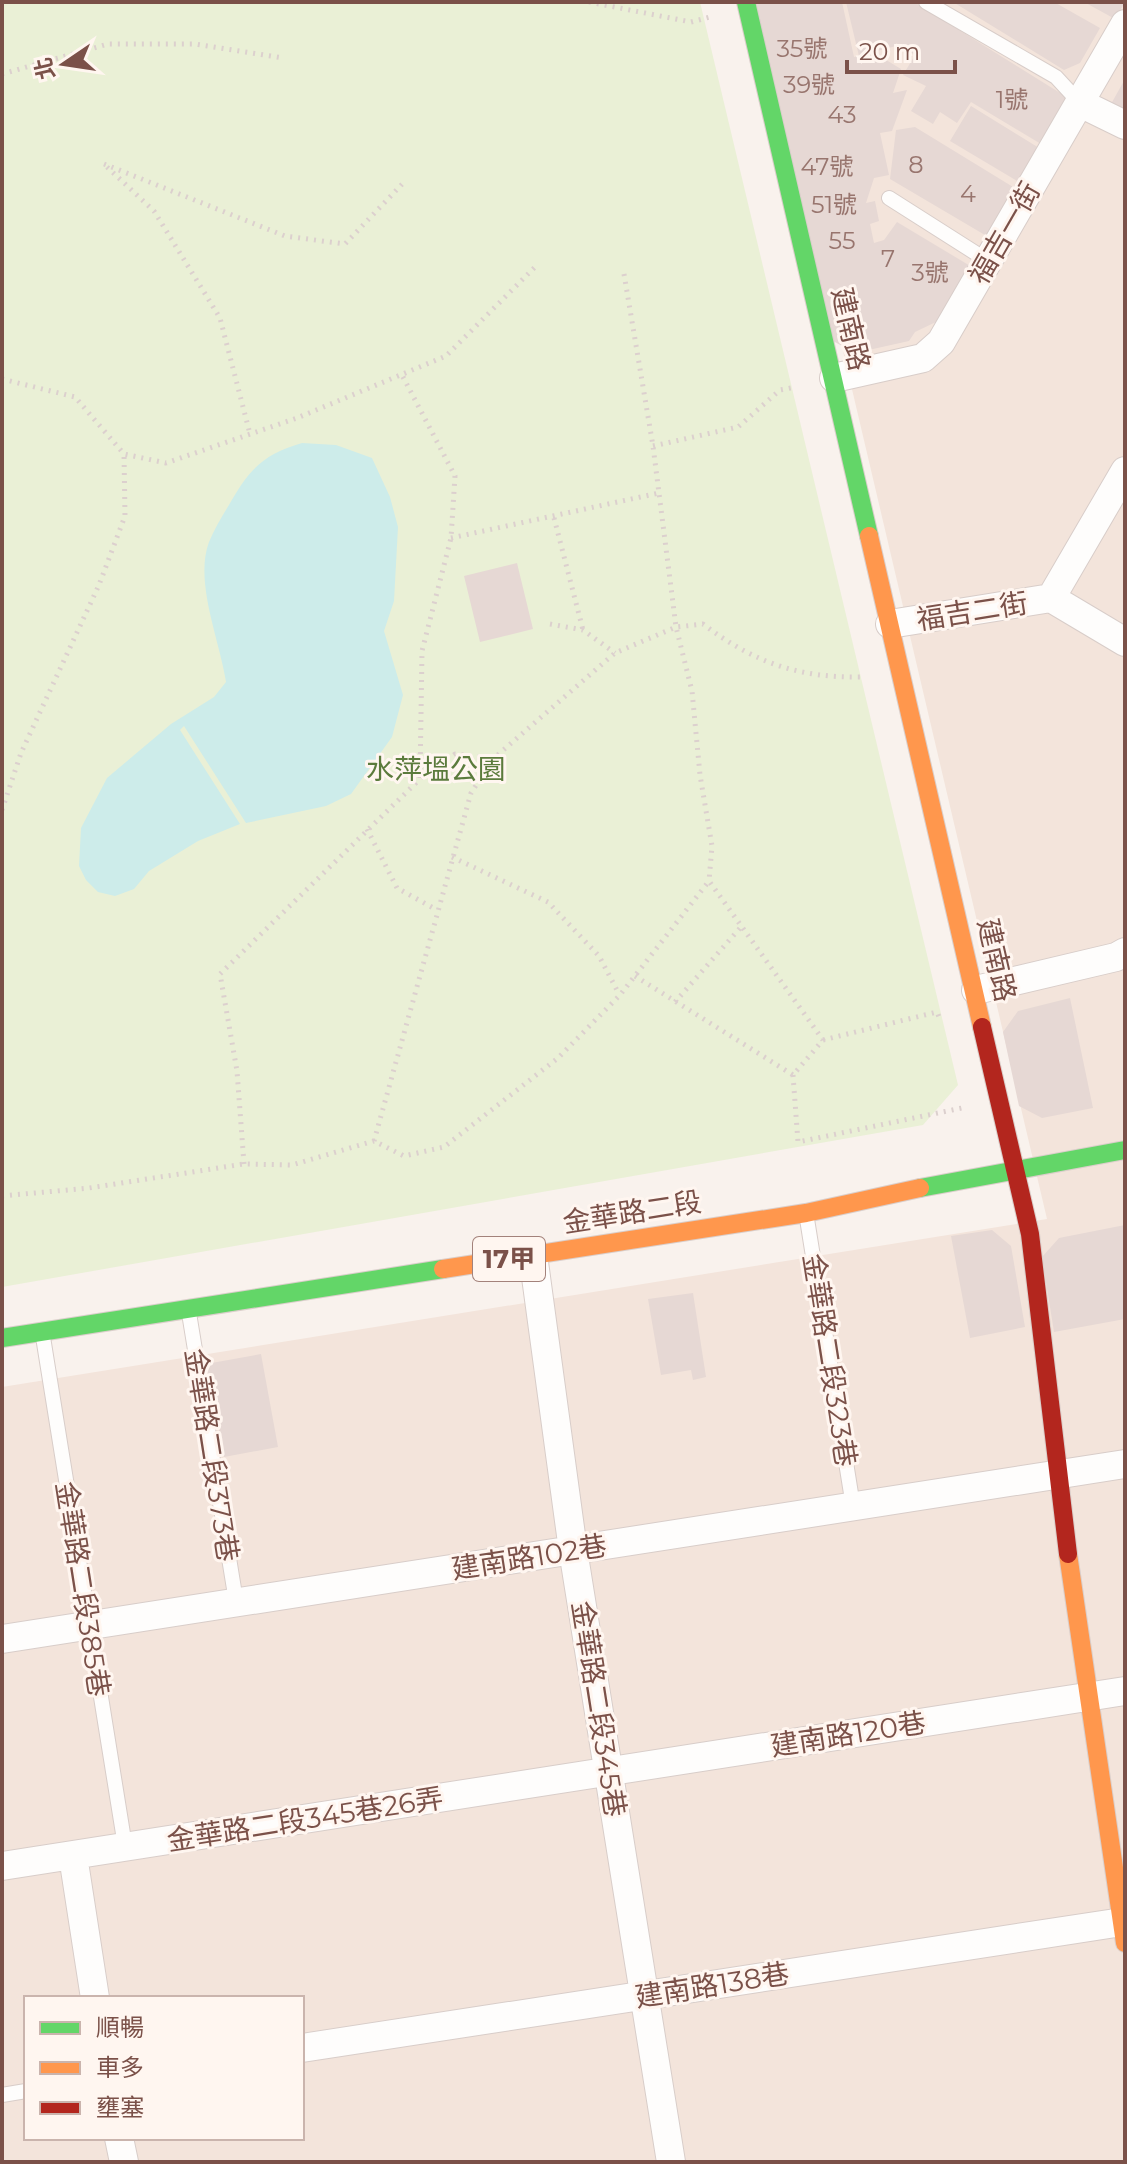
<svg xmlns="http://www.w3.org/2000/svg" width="1127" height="2164" font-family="Montserrat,'Noto Sans TC',sans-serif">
<rect width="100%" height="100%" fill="#f9f2ed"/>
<path fill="#f3e4db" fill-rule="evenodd" d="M 761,2 L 1125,2 L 1125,2162 L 2,2162 L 2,1387 L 1047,1219 ZM 26,1998 L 302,1998 L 302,2138 L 26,2138 Z"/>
<path fill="#eaf0d6" d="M 2,2 L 700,2 L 958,1085 L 923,1125 L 2,1287 Z"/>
<path fill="#cdecea" d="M 302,443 L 336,445 L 372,458 L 390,497 L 398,527 L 394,601 L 384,631 L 403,695 L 392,737 L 351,794 L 326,806 L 246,823 L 184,726 L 180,730 L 240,824 L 198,841 L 149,871 L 134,889 L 115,896 L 98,892 L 86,880 L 79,866 L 81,828 L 107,778 L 171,724 L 214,697 L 226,682 C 220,641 194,582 209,542 C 215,527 225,512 233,498 C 251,467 267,453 302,443 Z"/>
<path fill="#e6d8d4" d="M 755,2 L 842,2 L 854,57 L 859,56 L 846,2 L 914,2 L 1065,96 L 1069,110 L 1046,147 L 971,102 L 957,123 L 940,112 L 933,124 L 911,111 L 926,86 L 903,75 L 915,55 L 896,43 L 896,46 L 873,52 L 901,69 L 893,93 L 907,90 L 892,131 L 880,133 L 889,175 L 874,178 L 866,203 L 875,201 L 879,221 L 870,224 L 874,243 L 884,240 L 897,222 L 972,267 L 938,321 L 915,332 L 909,341 L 855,353 L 833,341 Z
M 953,2 L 1054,2 L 1100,28 L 1080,63 L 1064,70 Z
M 1084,2 L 1125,2 L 1115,19 Z
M 1125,79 L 1125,112 L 1111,104 Z
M 971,106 L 1044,151 L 1024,185 L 950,141 Z
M 915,127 L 1018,190 L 990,238 L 890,179 L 896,130 Z
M 517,563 L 533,629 L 480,642 L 464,576 Z
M 1070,998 L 1093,1108 L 1042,1118 L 1019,1106 L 1003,1032 L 1018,1011 Z
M 1125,1225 L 1125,1319 L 1054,1332 L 1042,1257 L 1059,1238 Z
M 992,1230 L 1011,1246 L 1025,1327 L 970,1338 L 951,1236 Z
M 693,1293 L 706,1377 L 693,1380 L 691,1370 L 661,1375 L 648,1299 Z
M 261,1354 L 278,1447 L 224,1457 L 206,1364 Z"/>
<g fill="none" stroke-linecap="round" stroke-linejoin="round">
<defs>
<path id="lane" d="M 926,2 L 1056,77 L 1080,103
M 889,198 L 988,261
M 807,1219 L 853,1506
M 189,1313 L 236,1601
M 43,1337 L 125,1846
M 2,2095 L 26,2091"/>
<path id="street" d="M 1080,103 L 1125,125
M 834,378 L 923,358 L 941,342 L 1125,24
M 1051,598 L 1125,642
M 890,624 L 1051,598 L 1125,471
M 976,990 L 1116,957 L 1125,952
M 533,1255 L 573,1550 L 671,2162
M 2,1639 L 1125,1464
M 73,1856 L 95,1998
M 2,1866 L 1125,1691
M 302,2048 L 1122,1922
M 119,2138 L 124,2162"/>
<path id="fast" d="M 746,2 L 869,536
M 920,1188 L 1125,1150
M 2,1338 L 443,1269"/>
<path id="slow" d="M 869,536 L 982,1027
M 443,1269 L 806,1213 L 920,1188
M 1068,1554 L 1125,1943"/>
<path id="jam" d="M 982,1027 L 1030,1234 L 1068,1554"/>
</defs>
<use href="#lane" stroke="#d8cdc9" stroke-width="16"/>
<use href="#street" stroke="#d8cdc9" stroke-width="30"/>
<use href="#fast" stroke="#daceca" stroke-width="20"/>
<use href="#slow" stroke="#daceca" stroke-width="20"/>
<use href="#jam" stroke="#daceca" stroke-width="20"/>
<path stroke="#dcd0ce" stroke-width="5" stroke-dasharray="2 6" stroke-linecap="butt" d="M 589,2 L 691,22 L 714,16
M 2,74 L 108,44 L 195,44 L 283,58
M 104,164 L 285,236 L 345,244 L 406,180
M 107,167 L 154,211 L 220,318 L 250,434
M 624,274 L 653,446 L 676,627 L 692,691 L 700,775 L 712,846 L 709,881
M 2,379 L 75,397 L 124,454 L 166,463 L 297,418 L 446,356 L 537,265
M 653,446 L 738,427 L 780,390 L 796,387
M 554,518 L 583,630
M 451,538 L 659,493
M 550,624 L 583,630 L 615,653
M 421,778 L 455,754 L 493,759
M 2,810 L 21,753 L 99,585 L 125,516 L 124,454
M 367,829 L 397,888 L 437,910
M 452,857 L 548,902 L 599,956 L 619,994
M 675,1002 L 741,927
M 823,1040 L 937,1012 L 939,1017
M 793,1075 L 798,1142 L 962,1108
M 374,1141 L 471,793 L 493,759 L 615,653 L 676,627 L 703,624 C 753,662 798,678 861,677 L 863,673
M 244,1164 L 237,1071 L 220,974 L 420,779 L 422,651 L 451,538 L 455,476 L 402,375
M 2,1196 L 89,1188 L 244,1164 L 292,1165 L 374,1141 L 404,1156 L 444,1147 L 558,1058 L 620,995 L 709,881 L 823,1040 L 793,1075 L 635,976"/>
<use href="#lane" stroke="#fefdfc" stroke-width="14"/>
<use href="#street" stroke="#fefdfc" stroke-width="28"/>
<use href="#fast" stroke="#63d668" stroke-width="18"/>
<use href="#slow" stroke="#ff974d" stroke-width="18"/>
<use href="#jam" stroke="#b3261e" stroke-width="18"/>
</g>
<g text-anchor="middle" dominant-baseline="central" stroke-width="6" stroke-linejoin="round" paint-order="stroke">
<g font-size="24" fill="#98756e">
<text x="802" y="48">35號</text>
<text x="809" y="84">39號</text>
<text x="1012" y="99">1號</text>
<text x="842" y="114">43</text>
<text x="916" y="164">8</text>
<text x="827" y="166">47號</text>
<text x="968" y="193">4</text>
<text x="834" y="204">51號</text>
<text x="842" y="240">55</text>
<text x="888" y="258">7</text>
<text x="930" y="272">3號</text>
</g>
<rect fill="#fff6f0" stroke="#a3827b" stroke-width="2" x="473" y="1237" width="72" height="44" rx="6"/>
<g font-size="26" font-weight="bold" fill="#7b5149">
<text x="509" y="1259">17甲</text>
</g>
<g font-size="28" fill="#7b5149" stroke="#fff6f0">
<text transform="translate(1004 233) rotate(-60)">福吉一街</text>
<text transform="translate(851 329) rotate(77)">建南路</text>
<text transform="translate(972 611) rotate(-9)">福吉二街</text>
<text transform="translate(997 960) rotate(77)">建南路</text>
<text transform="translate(632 1212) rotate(-9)">金華路二段</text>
<text transform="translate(830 1360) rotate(81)">金華路二段323巷</text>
<text transform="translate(212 1455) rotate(81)">金華路二段373巷</text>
<text transform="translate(529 1557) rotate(-9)">建南路102巷</text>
<text transform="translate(83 1589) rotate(81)">金華路二段385巷</text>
<text transform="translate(599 1709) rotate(81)">金華路二段345巷</text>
<text transform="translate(848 1734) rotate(-9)">建南路120巷</text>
<text transform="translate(305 1819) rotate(-9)">金華路二段345巷26弄</text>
<text transform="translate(712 1985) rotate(-9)">建南路138巷</text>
</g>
<g font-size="28" fill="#5b7b3c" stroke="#fff6f0">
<text x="436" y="769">水萍塭公園</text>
</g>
</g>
<rect width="1127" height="2164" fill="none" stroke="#7b5149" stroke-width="8"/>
<rect x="24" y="1996" width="280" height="144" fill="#fff6f0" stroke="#cab4ad" stroke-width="2"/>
<rect x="40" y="2022" width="40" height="12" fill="#63d668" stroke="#cab4ad" stroke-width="2"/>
<text x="96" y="2036" font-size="24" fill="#7b5149">順暢</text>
<rect x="40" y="2062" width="40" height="12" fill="#ff974d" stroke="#cab4ad" stroke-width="2"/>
<text x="96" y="2076" font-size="24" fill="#7b5149">車多</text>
<rect x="40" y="2102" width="40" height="12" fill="#b3261e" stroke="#cab4ad" stroke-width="2"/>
<text x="96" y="2116" font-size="24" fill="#7b5149">壅塞</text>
<g transform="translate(64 64) rotate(257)" stroke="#fff6f0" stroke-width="6" paint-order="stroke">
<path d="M0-6L14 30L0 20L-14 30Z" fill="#7b5149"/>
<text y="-12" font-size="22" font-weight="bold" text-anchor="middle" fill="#7b5149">北</text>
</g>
<path d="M847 60v12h108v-12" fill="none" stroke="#7b5149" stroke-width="4"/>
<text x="859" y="60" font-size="24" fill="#7b5149" stroke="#fff6f0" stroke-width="6" paint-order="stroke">20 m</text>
</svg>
